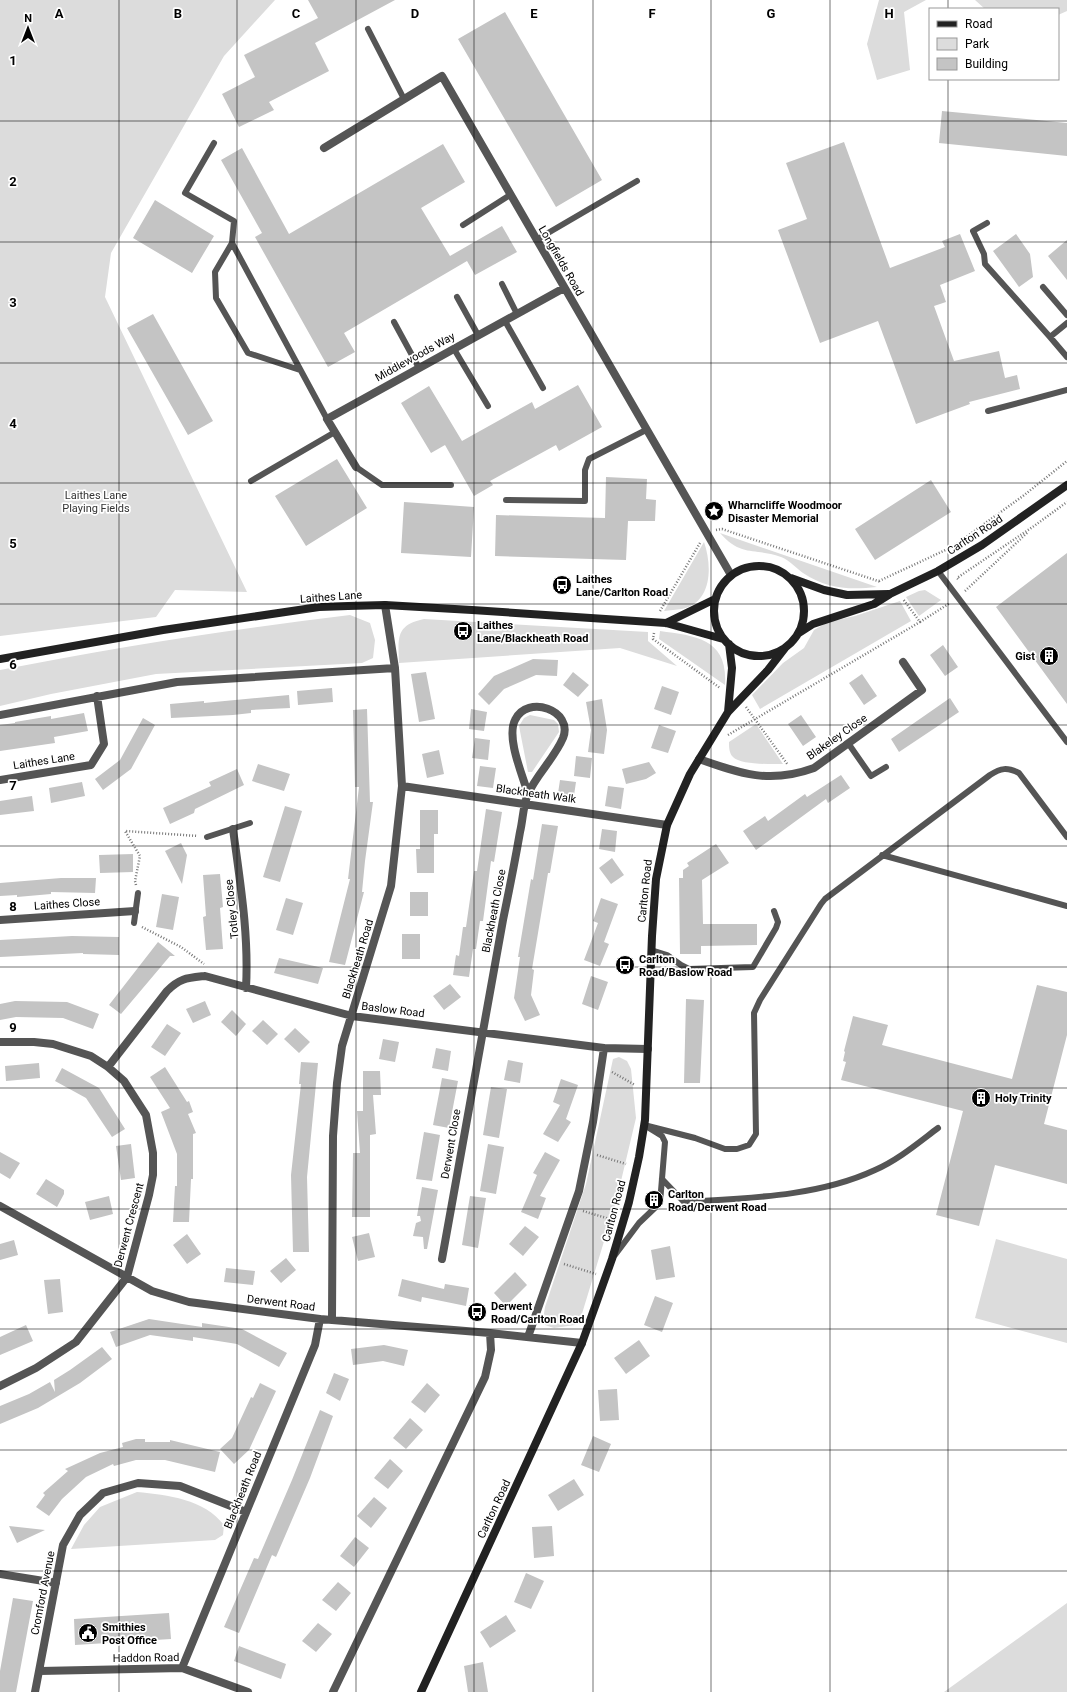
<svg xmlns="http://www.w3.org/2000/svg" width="1067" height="1692" font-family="Roboto,sans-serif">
<rect width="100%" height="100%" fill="#fff"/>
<path fill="#dcdcdc" d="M 0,0 L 275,0 L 224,56 L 111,253 L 105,297 L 247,592 L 175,590 L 156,617 L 0,636 Z
M 879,0 L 926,0 L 904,12 L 910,70 L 877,80 L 867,44 Z
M 975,0 L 1067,0 L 1067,11 L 1058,15 L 1058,9 L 985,9 Z
M 720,533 L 877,587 C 849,590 827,589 803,573 C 796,568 789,560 781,557 C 754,547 742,558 720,533 Z
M 704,542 C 712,565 713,602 682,609 C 676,610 670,610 664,611 Z
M 925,590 L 941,600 L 919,616 L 906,597 L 919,591 Z
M 900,601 L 911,621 L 760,709 L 752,695 L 783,663 L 804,648 L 814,630 L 828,622 L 855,616 Z
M 350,615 L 370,623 L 375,640 L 373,658 L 362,663 L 156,674 L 51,694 L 0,706 L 0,670 C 116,647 233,629 350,615 Z
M 424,619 L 648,632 L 648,641 L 677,666 L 620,648 L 399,663 C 398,637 396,625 424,619 Z
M 660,631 C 697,636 728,639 725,685 L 659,639 Z
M 530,715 L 554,720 L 558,724 L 559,732 L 532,772 L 528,772 L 519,726 L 524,718 Z
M 756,724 L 783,764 C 772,764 740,765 733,757 C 729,753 729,747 729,742 Z
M 619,1057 L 627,1061 L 631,1069 L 636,1118 L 616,1202 L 581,1317 L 575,1325 L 554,1328 L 545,1325 L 543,1320 L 545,1307 L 586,1184 L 613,1059 Z
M 996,1239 L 1067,1259 L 1067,1343 L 975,1318 Z
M 137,1492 C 168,1495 204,1499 224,1525 L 223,1535 L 215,1540 L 71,1549 L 84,1525 L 100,1507 Z
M 1067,1603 L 1067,1692 L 944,1692 Z"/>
<path fill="#c4c4c4" d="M 308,0 L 395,0 L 315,43 L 329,71 L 269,102 L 274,110 L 239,127 L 222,94 L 255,77 L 244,55 L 318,18 Z
M 505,12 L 602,180 L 556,207 L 458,39 Z
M 942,111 L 1067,123 L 1067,156 L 939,143 Z
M 844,142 L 890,268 L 945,247 L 942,241 L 960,234 L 975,271 L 940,285 L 946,302 L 934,306 L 954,361 L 999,351 L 1005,378 L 1017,375 L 1020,389 L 969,402 L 970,404 L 916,424 L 878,321 L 820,343 L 778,230 L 807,219 L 786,163 Z
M 443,144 L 465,182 L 421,208 L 450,256 L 502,226 L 517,252 L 475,275 L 467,261 L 344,333 L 355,352 L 328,367 L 255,237 L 262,233 L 221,160 L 242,148 L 289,234 Z
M 155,200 L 214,236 L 192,273 L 133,238 Z
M 1016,234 L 1030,254 L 1033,277 L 1019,287 L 993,251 Z
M 1067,240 L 1067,280 L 1048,256 Z
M 153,314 L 213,421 L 188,435 L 127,328 Z
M 578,385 L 602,427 L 559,451 L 556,445 L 490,481 L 493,485 L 474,496 L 445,445 L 431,453 L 401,403 L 429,386 L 462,441 L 532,402 L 535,409 Z
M 337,459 L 367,508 L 306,546 L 275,496 Z
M 606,477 L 647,479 L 646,499 L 656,500 L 655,521 L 628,521 L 626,560 L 495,556 L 496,515 L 605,518 Z
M 931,480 L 951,512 L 875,560 L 855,529 Z
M 404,502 L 474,507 L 471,557 L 401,553 Z
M 1067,553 L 1067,704 L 996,607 Z
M 943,645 L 958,667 L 945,676 L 930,655 Z
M 533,659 L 558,660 L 557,676 L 536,675 L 504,689 L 489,705 L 478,694 L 494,676 Z
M 426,672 L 435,719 L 419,722 L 411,674 Z
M 573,672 L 589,685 L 578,697 L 563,685 Z
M 862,674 L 877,696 L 864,705 L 849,683 Z
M 662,686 L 679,692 L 671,715 L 654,709 Z
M 332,688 L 333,702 L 298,705 L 297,691 Z
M 289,695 L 290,708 L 251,710 L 251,713 L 233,715 L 171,718 L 170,704 L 204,701 L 204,703 Z
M 950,698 L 959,712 L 899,752 L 891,739 Z
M 602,699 L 607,730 L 604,754 L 588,752 L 591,730 L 586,702 Z
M 367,709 L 370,802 L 373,802 L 365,861 L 362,892 L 364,892 L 345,965 L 329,962 L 350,879 L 348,879 L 359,787 L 355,787 L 353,710 Z
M 471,709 L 487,712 L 484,731 L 469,729 Z
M 84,713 L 88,731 L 54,737 L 55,743 L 0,751 L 0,725 L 15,723 L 15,722 L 51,716 L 51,719 Z
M 801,715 L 816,737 L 803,746 L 788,724 Z
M 143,718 L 155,725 L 131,769 L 103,790 L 95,779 L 120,760 Z
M 659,725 L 676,731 L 668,753 L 651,748 Z
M 475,738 L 490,740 L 488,760 L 472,758 Z
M 439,750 L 444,774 L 427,778 L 422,754 Z
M 576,756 L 592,758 L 590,778 L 574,776 Z
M 649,762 L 656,773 L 646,779 L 626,784 L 622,769 Z
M 258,764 L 290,774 L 284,791 L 252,781 Z
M 480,766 L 496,768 L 493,788 L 477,786 Z
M 237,769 L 244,785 L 195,809 L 194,813 L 170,824 L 163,808 L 211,786 L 209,782 Z
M 841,775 L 850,788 L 828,803 L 826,799 L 756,850 L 743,831 L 765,816 L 768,821 L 805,794 L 807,797 Z
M 560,780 L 576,782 L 573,802 L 557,800 Z
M 82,782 L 85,796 L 51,803 L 49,788 Z
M 608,786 L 624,788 L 621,809 L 605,806 Z
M 32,796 L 34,811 L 0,815 L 0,801 Z
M 285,806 L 302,811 L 280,882 L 263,877 Z
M 486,809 L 502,812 L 494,862 L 491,861 L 483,921 L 480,921 L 476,949 L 473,949 L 469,977 L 453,975 L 456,955 L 459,956 L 463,927 L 466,927 L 474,871 L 477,871 Z
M 420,810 L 438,810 L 438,834 L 434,834 L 434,873 L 417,873 L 416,849 L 420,849 Z
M 542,824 L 558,826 L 550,873 L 548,873 L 532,969 L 534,970 L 531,995 L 540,1015 L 525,1021 L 514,998 L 520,957 L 518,957 L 531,879 L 533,880 Z
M 602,829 L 617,831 L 615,852 L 599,849 Z
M 181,843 L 187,855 L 182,884 L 165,851 Z
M 716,844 L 729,863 L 702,880 L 703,924 L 757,924 L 757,945 L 701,946 L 701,954 L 680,954 L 679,878 L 683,878 L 683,870 L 689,866 L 687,863 Z
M 133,854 L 133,872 L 100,873 L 99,855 Z
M 612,858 L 624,875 L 611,884 L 599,868 Z
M 220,874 L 223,907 L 220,908 L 223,949 L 206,950 L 203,917 L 206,916 L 203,875 Z
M 61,878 L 96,878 L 95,893 L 51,892 L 51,894 L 17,897 L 17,895 L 0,896 L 0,883 Z
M 410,892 L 428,892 L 428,916 L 410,916 Z
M 162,894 L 179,897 L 173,930 L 156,927 Z
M 286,898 L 303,903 L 293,935 L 276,930 Z
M 601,898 L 618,904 L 604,942 L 609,944 L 600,966 L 584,960 L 598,923 L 593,921 Z
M 402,934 L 420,934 L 420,959 L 402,959 Z
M 72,936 L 119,937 L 119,955 L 83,954 L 83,953 L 0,957 L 0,940 Z
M 158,942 L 175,956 L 170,956 L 121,1014 L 109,1005 Z
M 279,958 L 323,968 L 318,984 L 274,973 Z
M 591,976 L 608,982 L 598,1010 L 582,1004 Z
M 450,984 L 461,997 L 444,1010 L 433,996 Z
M 1037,985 L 1067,992 L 1067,1035 L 1044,1124 L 1067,1130 L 1067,1184 L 995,1165 L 979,1226 L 936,1215 L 963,1111 L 841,1080 L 846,1062 L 843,1061 L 845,1052 L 844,1051 L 853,1016 L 888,1025 L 882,1045 L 1012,1079 Z
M 686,999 L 704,1000 L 700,1083 L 684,1083 Z
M 15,1001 L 67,1002 L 99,1014 L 93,1029 L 63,1018 L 16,1017 L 0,1020 L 0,1004 Z
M 205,1001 L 211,1015 L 193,1023 L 186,1009 Z
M 232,1010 L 246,1024 L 236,1036 L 221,1022 Z
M 263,1020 L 278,1034 L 267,1045 L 252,1031 Z
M 167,1024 L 181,1033 L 165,1056 L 151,1047 Z
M 295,1028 L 310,1042 L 299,1053 L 284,1039 Z
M 383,1039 L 399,1042 L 395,1062 L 379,1059 Z
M 436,1048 L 451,1051 L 448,1071 L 432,1068 Z
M 508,1060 L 523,1063 L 520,1083 L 504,1080 Z
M 301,1062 L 318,1063 L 307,1177 L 309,1252 L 293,1252 L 291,1175 L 301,1084 L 299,1084 Z
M 39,1063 L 40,1078 L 6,1081 L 5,1066 Z
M 165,1067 L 187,1102 L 189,1101 L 193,1112 L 188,1114 L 196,1133 L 193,1134 L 193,1179 L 191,1179 L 189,1222 L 173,1222 L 175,1186 L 177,1186 L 177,1154 L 161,1112 L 170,1108 L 150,1077 Z
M 62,1068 L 99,1088 L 125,1129 L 112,1137 L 86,1098 L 55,1081 Z
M 363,1071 L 380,1071 L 381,1095 L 373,1095 L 376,1134 L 370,1135 L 370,1217 L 352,1217 L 353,1153 L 360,1153 L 357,1111 L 363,1111 Z
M 442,1078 L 458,1081 L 449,1128 L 433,1125 Z
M 561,1079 L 578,1085 L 566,1119 L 571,1122 L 558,1142 L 543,1134 L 560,1105 L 553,1102 Z
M 491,1087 L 507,1089 L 499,1138 L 483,1135 Z
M 424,1132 L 440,1135 L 432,1181 L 416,1179 Z
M 131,1144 L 135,1178 L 121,1180 L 116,1146 Z
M 488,1144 L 504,1147 L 496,1194 L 480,1191 Z
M 0,1152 L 20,1163 L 10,1179 L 0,1173 Z
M 545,1152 L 560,1160 L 540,1196 L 546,1198 L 538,1219 L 521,1212 L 537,1175 L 533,1173 Z
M 46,1179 L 64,1190 L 64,1194 L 57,1207 L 36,1194 Z
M 422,1187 L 438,1190 L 427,1249 L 424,1249 L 423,1237 L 413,1236 L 416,1223 L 421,1221 L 420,1216 L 417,1216 Z
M 109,1196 L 113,1214 L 90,1220 L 85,1202 Z
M 470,1196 L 486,1198 L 478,1248 L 462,1245 Z
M 525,1226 L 539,1237 L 523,1256 L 509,1244 Z
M 369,1233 L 375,1257 L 358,1261 L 352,1237 Z
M 187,1234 L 201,1254 L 187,1264 L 173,1245 Z
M 14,1240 L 18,1255 L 0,1260 L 0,1244 Z
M 670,1246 L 675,1277 L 656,1280 L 651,1250 Z
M 286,1258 L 296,1270 L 281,1283 L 270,1271 Z
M 226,1268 L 255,1271 L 253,1285 L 224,1282 Z
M 515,1272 L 527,1285 L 506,1306 L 494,1293 Z
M 60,1279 L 63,1312 L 48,1314 L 44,1280 Z
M 402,1279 L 444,1289 L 445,1284 L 469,1288 L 466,1306 L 422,1297 L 421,1302 L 398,1296 Z
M 655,1296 L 673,1303 L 662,1332 L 644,1325 Z
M 149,1319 L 202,1327 L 202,1323 L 242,1329 L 287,1353 L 279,1367 L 237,1344 L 193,1337 L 193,1341 L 150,1335 L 116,1347 L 110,1332 Z
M 26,1325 L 33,1341 L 0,1355 L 0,1337 Z
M 639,1340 L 650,1356 L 626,1374 L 614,1358 Z
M 384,1345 L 408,1350 L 404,1366 L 383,1361 L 353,1365 L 351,1349 Z
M 102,1347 L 112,1359 L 80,1383 L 38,1408 L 0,1424 L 0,1406 L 29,1394 L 50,1382 L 55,1392 L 54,1380 L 70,1370 Z
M 334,1373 L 349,1379 L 340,1401 L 326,1393 Z
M 260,1383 L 276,1391 L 249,1450 L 234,1464 L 220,1449 L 232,1438 L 251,1397 L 253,1398 Z
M 427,1383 L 440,1395 L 425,1413 L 411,1402 Z
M 617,1389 L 619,1420 L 600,1421 L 598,1390 Z
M 320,1410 L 333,1416 L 310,1478 L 276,1557 L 272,1555 L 239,1633 L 224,1627 L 254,1558 L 258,1559 L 292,1480 Z
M 410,1418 L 423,1430 L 406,1449 L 393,1438 Z
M 593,1436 L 611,1444 L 599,1472 L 581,1465 Z
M 136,1439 L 145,1439 L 145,1442 L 170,1442 L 170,1440 L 220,1452 L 215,1472 L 165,1460 L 136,1460 L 114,1466 L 113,1464 L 86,1477 L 62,1499 L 49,1516 L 36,1507 L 45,1495 L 43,1493 L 68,1471 L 65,1469 L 100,1453 L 123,1447 L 122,1443 Z
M 390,1459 L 403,1471 L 388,1489 L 374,1478 Z
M 574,1479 L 584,1495 L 558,1511 L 548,1495 Z
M 374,1497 L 387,1508 L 371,1528 L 357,1516 Z
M 9,1526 L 45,1530 L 17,1543 Z
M 552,1526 L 554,1556 L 534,1558 L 532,1527 Z
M 355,1537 L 369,1548 L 354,1567 L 340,1556 Z
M 526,1573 L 544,1581 L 531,1609 L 514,1602 Z
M 338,1582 L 351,1593 L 336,1611 L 322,1600 Z
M 13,1598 L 33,1601 L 16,1692 L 0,1692 L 0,1671 Z
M 169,1613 L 171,1639 L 75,1645 L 74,1619 Z
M 506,1615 L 516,1631 L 490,1648 L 480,1632 Z
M 318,1623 L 332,1634 L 316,1652 L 302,1641 Z
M 239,1646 L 286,1664 L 281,1679 L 234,1661 Z
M 483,1662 L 488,1692 L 468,1692 L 464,1666 Z"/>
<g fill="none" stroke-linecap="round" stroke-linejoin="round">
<path stroke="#777" stroke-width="2.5" stroke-dasharray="1 2" stroke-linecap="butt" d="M 716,530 L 722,529 L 881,582
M 958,579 L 957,578 L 1034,526 L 1067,502
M 879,581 L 952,547 L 1023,496 L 1067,461
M 965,591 L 1028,532
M 660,611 L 700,543
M 920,622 L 950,603
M 654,633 L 653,639 L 720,688
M 746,707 L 788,765
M 728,735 L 920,622 L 903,599
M 136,885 L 135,881 L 140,856 L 125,831 L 198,836
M 142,927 L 181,947 L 204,964
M 612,1072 L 635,1085
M 597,1155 L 626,1164
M 583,1211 L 613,1220
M 564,1264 L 596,1274"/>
<path stroke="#555" stroke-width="6" d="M 368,29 L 404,99
M 214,143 L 185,193 L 234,221 L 232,243 L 327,419
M 987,223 L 973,231 L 984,254 L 985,264 L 1050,337
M 463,225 L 510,195
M 536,240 L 637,181
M 232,243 L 215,272 L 216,298 L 248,353 L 300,370
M 502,284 L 517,314
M 1043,287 L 1067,315
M 457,297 L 478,335
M 505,321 L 543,388
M 394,322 L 419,368
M 1067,323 L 1050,337 L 1067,357
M 454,349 L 488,406
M 988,411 L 1067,390
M 356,467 L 382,485 L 451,485
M 251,481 L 335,432
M 506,500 L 585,501 L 585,470 L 589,459 L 646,430
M 938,571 L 1067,742
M 848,743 L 871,776 L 886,767
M 207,837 L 250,823
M 882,855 L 1067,906
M 134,923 L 138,893
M 651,950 L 667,955 L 681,965 L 689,969 L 753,967 L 776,928 L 778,922 L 774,911
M 644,1125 L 695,1138 L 725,1149 L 737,1149 L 749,1145 L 756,1134 L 754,1013 L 760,1000 L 821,904 L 825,899 L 990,775 C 1001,768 1007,767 1019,773 L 1067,837
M 662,1179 L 684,1202 C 747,1198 817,1197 875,1170 C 898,1160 918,1143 938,1128
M 615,1255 L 639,1223 L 660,1203 L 665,1142 L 662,1136 L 649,1128"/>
<path stroke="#555" stroke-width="8" d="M 324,148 L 442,76 L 731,575
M 356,467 L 327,419 L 564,288
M 0,715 L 177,682 L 395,668
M 699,759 C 741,774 770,784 814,768 L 922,690 L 903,662
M 0,780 L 91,765 L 104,744 L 97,696
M 402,786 L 667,825
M 233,829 C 240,882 249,934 246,988
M 0,920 L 135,911
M 0,1042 L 34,1042 L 53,1044 L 91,1056 L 108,1067 L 124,1081 L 146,1115 L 153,1153 L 153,1175 L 149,1195 L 127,1277 L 76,1342 L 36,1368 L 0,1386
M 108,1067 L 167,991 C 180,978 187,978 205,976 L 352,1016 L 604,1048 L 648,1049
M 0,1206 L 152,1291 L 189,1302 L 320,1319 L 490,1333 L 582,1343
M 442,1259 C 462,1146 482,1033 503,920 C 509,891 515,861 520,832 C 523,820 523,805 528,794 C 536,775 554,759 563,738 C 574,710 527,694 515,720 C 506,738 523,776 528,794
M 332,1320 L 333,1136 L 337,1083 L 342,1046 L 391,886 L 402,786 L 395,668 L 385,605
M 528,1337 L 579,1191 L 593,1122 L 604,1048
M 0,1574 L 56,1583
M 182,1668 L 315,1345 L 320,1319
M 40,1671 L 182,1668 L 248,1692
M 35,1692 L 63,1545 L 80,1515 L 103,1493 L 138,1483 L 180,1486 L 246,1512
M 333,1692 L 485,1377 L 491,1350 L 490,1333"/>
<path stroke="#222" stroke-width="8" d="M714 611a45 45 0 1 1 90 0a45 45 0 1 1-90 0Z
M 791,578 L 824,590 L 847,595 L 889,594
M 666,623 L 715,599
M 799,633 L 813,624 L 874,604 L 890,594 L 938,571 L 982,545 L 1067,485
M 0,659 L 163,630 L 319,607 L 348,606 L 385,605 L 472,610 L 666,623 L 723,639
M 728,712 L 732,668 L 729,644
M 421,1692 L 582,1343 L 612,1259 L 629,1202 L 639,1157 L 645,1120 L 652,936 L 656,879 L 667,825 L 690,774 L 728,712 L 768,670 L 785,648"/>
</g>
<path fill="none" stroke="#000" stroke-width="1" stroke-opacity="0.55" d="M 119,0 L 119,1692M 237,0 L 237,1692M 356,0 L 356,1692M 474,0 L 474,1692M 593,0 L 593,1692M 711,0 L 711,1692M 830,0 L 830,1692M 948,0 L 948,9M 948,79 L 948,1692M 0,121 L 1067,121M 0,242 L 1067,242M 0,363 L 1067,363M 0,483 L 1067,483M 0,604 L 1067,604M 0,725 L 1067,725M 0,846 L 1067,846M 0,967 L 1067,967M 0,1088 L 1067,1088M 0,1209 L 1067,1209M 0,1329 L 1067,1329M 0,1450 L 1067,1450M 0,1571 L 1067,1571"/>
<defs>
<symbol id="sight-disc" viewBox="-11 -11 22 22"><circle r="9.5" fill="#000" stroke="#fff"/><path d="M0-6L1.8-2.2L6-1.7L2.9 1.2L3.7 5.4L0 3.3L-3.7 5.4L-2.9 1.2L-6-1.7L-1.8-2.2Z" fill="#fff"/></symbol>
<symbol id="bus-disc" viewBox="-11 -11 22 22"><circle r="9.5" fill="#000" stroke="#fff"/><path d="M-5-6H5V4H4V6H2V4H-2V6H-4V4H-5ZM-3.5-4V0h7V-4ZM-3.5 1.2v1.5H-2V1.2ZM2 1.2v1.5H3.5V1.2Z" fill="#fff"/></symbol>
<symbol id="building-disc" viewBox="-11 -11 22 22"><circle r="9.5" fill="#000" stroke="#fff"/><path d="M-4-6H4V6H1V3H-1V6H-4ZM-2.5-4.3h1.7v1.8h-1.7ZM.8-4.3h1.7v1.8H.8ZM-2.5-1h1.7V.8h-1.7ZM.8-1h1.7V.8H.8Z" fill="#fff"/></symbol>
<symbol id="civic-disc" viewBox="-11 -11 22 22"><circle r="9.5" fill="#000" stroke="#fff"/><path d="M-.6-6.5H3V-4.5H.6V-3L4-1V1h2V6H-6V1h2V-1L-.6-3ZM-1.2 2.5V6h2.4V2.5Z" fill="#fff"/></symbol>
</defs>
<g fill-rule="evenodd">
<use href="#sight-disc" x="703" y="500" width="22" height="22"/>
<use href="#bus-disc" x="551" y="574" width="22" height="22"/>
<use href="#bus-disc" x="452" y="620" width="22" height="22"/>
<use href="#building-disc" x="1038" y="645" width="22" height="22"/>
<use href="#bus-disc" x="614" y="954" width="22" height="22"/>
<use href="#building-disc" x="970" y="1087" width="22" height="22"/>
<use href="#building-disc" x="643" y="1189" width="22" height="22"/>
<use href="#bus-disc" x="466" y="1301" width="22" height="22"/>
<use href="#civic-disc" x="77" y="1622" width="22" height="22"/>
</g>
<g text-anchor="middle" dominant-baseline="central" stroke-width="3.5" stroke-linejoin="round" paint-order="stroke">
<g font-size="11" fill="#000" stroke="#fff">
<text transform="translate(561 261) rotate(60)">Longfields Road</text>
<text transform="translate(415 357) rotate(-29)">Middlewoods Way</text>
<text transform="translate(975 535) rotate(-33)">Carlton Road</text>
<text transform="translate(331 597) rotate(-4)">Laithes Lane</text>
<text transform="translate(837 737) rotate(-35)">Blakeley Close</text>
<text transform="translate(44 761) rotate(-9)">Laithes Lane</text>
<text transform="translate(536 794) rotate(8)">Blackheath Walk</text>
<text transform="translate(645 891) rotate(-84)">Carlton Road</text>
<text transform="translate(67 904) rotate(-4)">Laithes Close</text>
<text transform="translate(232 909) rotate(-96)">Totley Close</text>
<text transform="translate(494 911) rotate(-79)">Blackheath Close</text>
<text transform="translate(358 959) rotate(-73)">Blackheath Road</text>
<text transform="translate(393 1010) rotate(7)">Baslow Road</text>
<text transform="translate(451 1144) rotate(-80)">Derwent Close</text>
<text transform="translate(614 1211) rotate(-75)">Carlton Road</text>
<text transform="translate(129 1225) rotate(-75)">Derwent Crescent</text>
<text transform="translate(281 1303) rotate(7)">Derwent Road</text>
<text transform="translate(243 1490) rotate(-68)">Blackheath Road</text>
<text transform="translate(494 1509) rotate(-65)">Carlton Road</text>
<text transform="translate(43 1593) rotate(-79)">Cromford Avenue</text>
<text transform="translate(146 1658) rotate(-1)">Haddon Road</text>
</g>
<g font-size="11" fill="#333" stroke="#fff">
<text x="96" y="495">Laithes Lane<tspan x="96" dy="13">Playing Fields</tspan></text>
</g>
<g font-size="11" font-weight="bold" fill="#000" stroke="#fff" text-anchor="start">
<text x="728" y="505">Wharncliffe Woodmoor<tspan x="728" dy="13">Disaster Memorial</tspan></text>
<text x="576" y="579">Laithes<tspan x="576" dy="13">Lane/Carlton Road</tspan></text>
<text x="477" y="625">Laithes<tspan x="477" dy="13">Lane/Blackheath Road</tspan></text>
<text x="1035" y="656" text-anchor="end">Gist</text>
<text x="639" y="959">Carlton<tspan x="639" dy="13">Road/Baslow Road</tspan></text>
<text x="995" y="1098">Holy Trinity</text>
<text x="668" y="1194">Carlton<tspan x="668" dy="13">Road/Derwent Road</tspan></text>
<text x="491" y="1306">Derwent<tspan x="491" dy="13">Road/Carlton Road</tspan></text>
<text x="102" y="1627">Smithies<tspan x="102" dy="13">Post Office</tspan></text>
</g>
</g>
<g font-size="13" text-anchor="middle" font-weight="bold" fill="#000" stroke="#fff" stroke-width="3.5" stroke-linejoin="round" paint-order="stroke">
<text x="59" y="18">A</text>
<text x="178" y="18">B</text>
<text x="296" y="18">C</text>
<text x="415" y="18">D</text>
<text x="534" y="18">E</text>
<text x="652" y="18">F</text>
<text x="771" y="18">G</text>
<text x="889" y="18">H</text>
<text x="13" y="65">1</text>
<text x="13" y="186">2</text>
<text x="13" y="307">3</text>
<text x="13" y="428">4</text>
<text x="13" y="548">5</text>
<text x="13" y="669">6</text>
<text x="13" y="790">7</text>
<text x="13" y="911">8</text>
<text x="13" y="1032">9</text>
</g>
<rect x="929" y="8" width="130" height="72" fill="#ffffff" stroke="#999999"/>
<rect x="937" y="21" width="20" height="6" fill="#222222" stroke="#999999"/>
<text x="965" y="28" font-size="12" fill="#000000">Road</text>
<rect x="937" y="38" width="20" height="12" fill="#dcdcdc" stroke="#999999"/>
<text x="965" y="48" font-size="12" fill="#000000">Park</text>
<rect x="937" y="58" width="20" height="12" fill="#c4c4c4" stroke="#999999"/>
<text x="965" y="68" font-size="12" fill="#000000">Building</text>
<g transform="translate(28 28)" stroke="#ffffff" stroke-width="3" paint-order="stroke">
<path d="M0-3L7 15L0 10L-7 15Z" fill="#000000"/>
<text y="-6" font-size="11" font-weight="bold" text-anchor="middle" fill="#000000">N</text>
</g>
</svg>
